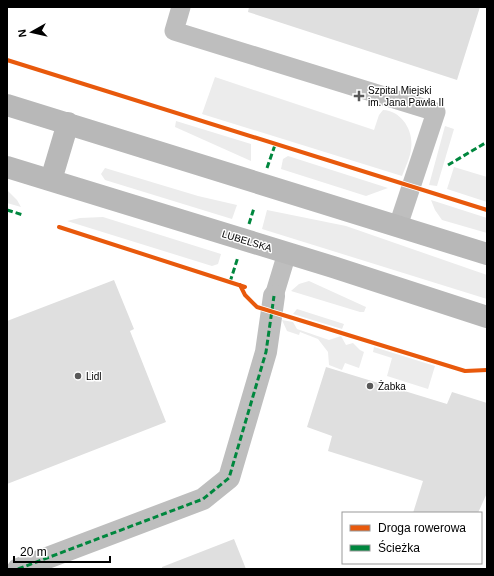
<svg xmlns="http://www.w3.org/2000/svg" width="494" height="576" font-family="Arial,sans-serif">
<rect width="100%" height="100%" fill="#fff"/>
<path fill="#ececec" d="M 215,77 L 374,130 L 379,115 L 383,110 C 402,111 414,131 411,149 C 410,158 405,168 402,176 L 202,114 Z
M 176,121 L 251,144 L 251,161 L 175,127 Z
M 445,126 L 454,129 L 437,186 L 429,185 Z
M 288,156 L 388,188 L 366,196 L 281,169 L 283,159 Z
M 454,167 L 487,177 L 487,202 L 447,189 Z
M 105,168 L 198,196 L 237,205 L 232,219 L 105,180 L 101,174 Z
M 7,190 L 17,200 L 21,207 L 7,203 Z
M 431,200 L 487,218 L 487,233 L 442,220 L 435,210 Z
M 267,210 L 346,226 L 487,275 L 487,299 L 262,229 Z
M 103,217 L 221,254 L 218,264 L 212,266 L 67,221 L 80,218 Z
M 309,281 L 366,307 L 364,312 L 360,312 L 291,291 L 299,284 Z
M 297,309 L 344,324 L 342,329 L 293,314 Z
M 282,320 L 293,322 L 297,329 L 329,340 L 341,336 L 346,345 L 353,343 L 360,350 L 364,352 L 359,368 L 345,363 L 342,370 L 329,365 L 328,352 L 318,339 L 300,332 L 299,335 L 287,331 Z
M 374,347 L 435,366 L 428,389 L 387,376 L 392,358 L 373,352 Z"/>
<path fill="#dfdfdf" d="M 249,7 L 480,7 L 457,80 L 248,12 Z
M 114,280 L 134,329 L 130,331 L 166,422 L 7,484 L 7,321 Z
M 326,367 L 447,404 L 452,392 L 487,403 L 487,493 L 478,513 L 413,513 L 423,481 L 328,451 L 332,436 L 307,427 Z
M 234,539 L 246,569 L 162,569 L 162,567 Z"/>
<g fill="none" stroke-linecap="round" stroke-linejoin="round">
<path stroke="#bebebe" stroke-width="19" d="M 181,7 L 174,31 L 436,112 L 398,226
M 274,296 L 287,253"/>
<path stroke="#bebebe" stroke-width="22" d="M 18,569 L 203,499 L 229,478 L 266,352 L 274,296"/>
<path stroke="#b8b8b8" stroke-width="22" d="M 7,105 L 487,254
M 7,167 L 333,267 L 487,317
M 51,180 L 68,123"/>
<path stroke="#00873e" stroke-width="3" stroke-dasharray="6 3" stroke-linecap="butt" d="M 448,165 L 487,142
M 267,168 L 275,145
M 7,210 L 23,215
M 249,224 L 254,208
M 230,282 L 238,257
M 18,569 L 203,499 L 229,478 L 266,352 L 274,296"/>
<defs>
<path id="cycleway" d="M 7,60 L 487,210
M 59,227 L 245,287
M 240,285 L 245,295 L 257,307 L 465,371 L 487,370"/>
</defs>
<use href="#cycleway" stroke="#fff" stroke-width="6"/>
<use href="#cycleway" stroke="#e8590c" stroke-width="4"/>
</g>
<g fill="#595959" stroke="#fff" stroke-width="1.5">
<path d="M357 90h4v4h4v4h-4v4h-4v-4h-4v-4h4z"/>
<circle cx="78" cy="376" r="4"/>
<circle cx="370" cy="386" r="4"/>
</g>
<g text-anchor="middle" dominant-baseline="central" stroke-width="3" stroke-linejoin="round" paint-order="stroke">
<g font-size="10" fill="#000" stroke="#fff" text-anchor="start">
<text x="368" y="90">Szpital Miejski<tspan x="368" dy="12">im. Jana Pawła II</tspan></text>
<text x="86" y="376">Lidl</text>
<text x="378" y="386">Żabka</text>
</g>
<g font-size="10" fill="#000" stroke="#fff">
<text transform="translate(247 241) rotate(17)">LUBELSKA</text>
</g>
</g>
<rect width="494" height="576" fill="none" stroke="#000000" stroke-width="16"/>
<rect x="342" y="512" width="140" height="52" fill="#ffffff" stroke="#999999"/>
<rect x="350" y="525" width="20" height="6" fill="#e8590c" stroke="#999999"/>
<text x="378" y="532" font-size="12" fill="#000000">Droga rowerowa</text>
<rect x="350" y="545" width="20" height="6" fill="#00873e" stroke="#999999"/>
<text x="378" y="552" font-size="12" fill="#000000">Ścieżka</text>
<g transform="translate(32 32) rotate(262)" stroke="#ffffff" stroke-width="3" paint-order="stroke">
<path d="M0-3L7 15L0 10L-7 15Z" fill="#000000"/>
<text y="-6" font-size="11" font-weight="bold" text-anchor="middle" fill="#000000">N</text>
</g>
<path d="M14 556v6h96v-6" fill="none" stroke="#000000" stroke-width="2"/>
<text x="20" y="556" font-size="12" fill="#000000" stroke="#ffffff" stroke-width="3" paint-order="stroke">20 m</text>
</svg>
